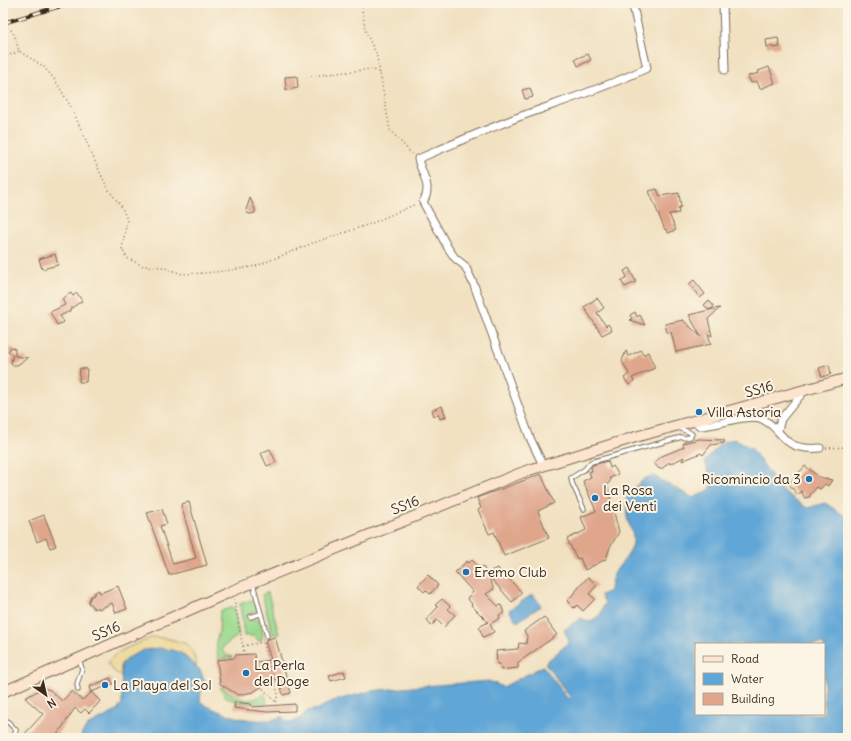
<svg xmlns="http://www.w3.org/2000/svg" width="851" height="741" font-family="Delius,sans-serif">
<rect width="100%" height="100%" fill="#fcf5e5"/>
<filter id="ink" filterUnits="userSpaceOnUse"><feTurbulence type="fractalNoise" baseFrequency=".025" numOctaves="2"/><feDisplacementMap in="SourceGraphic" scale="8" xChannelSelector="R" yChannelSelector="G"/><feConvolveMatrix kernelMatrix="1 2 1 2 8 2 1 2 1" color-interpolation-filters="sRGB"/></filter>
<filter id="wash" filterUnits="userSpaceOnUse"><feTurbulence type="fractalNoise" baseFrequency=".012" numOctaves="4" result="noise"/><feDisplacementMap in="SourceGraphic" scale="16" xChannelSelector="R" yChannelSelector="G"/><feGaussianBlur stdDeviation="0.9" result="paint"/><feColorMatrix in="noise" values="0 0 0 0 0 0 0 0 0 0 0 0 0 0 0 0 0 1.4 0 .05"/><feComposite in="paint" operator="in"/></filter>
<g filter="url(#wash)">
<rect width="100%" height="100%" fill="#f1e1c1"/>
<path fill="#9ad98e" stroke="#6a8256" d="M 268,592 L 268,593 L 279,634 L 273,635 L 262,595 Z
M 254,599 L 257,610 L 249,614 L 251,620 L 259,619 L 263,634 L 261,641 L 259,641 C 254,636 251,635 244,636 L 240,604 Z
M 234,607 L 239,635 L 224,646 L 222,650 L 226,655 L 233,657 L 219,659 L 218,657 L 216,641 L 219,632 L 220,611 Z
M 220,687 C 225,688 227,691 231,693 C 241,701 254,702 264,694 L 266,698 L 267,704 L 239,702 L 226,698 Z"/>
<path fill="#eeda9e" stroke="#94825e" d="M 153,637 L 165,638 L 185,643 C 191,650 197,656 196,667 L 181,653 L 121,664 L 121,676 C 115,672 109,669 108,662 C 119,648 138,644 153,637 Z"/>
<path fill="#60a6d6" stroke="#4e687a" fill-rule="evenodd" d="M 734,439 L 751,448 L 782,490 L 807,508 L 825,503 L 848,518 L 848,738 L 79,738 L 87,726 L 117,711 L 122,703 L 121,664 L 131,656 L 144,650 L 159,648 L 172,650 L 181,653 L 200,670 L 205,681 L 201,691 L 200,702 C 219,713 244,722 267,720 C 272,720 278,718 283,717 L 284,720 L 291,723 L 301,718 L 307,711 L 318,709 L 333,701 L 371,691 L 423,686 L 489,681 L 503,687 L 543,666 L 568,699 L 570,697 L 545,663 L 565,646 L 569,640 L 564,630 L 581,618 L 589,622 L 600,615 L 605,603 L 601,595 L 610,591 C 611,567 625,565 632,547 C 636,535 629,528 627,517 C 626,510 627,502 627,495 L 645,478 L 654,476 L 693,498 L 706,492 L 712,487 L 705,461 L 721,443 ZM 696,644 L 824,644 L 824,714 L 696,714 Z
M 533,594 L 541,606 L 517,622 L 509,610 Z"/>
<g id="blocks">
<path fill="#dfa68c" d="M 778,38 L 780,47 L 773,48 L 772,46 L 767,47 L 766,40 Z
M 588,54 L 591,60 L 578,66 L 575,59 Z
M 769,67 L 775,83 L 760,89 L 757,81 L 751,83 L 748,76 L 759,73 L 758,71 Z
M 297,76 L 298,88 L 286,90 L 285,77 Z
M 530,88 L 533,97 L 525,99 L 522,90 Z
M 657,189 L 660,196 L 679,193 L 681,207 L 678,208 L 679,213 L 669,214 L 676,230 L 668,233 L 666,229 L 665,230 L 649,191 Z
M 250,198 L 255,209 L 255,213 L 250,214 L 247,213 L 246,210 Z
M 55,254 L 58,265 L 42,269 L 39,259 Z
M 629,268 L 636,282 L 625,287 L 621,281 L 627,277 L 624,271 Z
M 694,280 L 705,294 L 700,298 L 689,284 Z
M 71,293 L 73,296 L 77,293 L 82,301 L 70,309 L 70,311 L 60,316 L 64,322 L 57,325 L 50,312 L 65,305 L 62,299 Z
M 597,298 L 604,308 L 597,313 L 606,326 L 608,324 L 612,330 L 602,335 L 584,307 Z
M 709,300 L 714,307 L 709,310 L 720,308 L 708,319 L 712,336 L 708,334 L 711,344 L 676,352 L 671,332 L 667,333 L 665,324 L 683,320 L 701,337 L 689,315 L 709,310 L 704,305 Z
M 635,312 L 637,317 L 640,315 L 645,325 L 629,320 L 632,319 L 630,315 Z
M 11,347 L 15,349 L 15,356 L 28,358 L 17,365 L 12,365 L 11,361 L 13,356 L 8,351 Z
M 641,350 L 643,355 L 648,352 L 655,368 L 632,378 L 634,381 L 629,385 L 624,378 L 629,374 L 622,361 L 626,351 L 629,356 Z
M 829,365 L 831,374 L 822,377 L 819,368 Z
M 80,368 L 87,369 L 86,382 L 79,382 Z
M 442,406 L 446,417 L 440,419 L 438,414 L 434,416 L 432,410 Z
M 699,439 L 724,440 L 724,443 L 711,445 L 703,455 L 701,453 L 682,461 L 684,457 L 670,464 L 669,462 L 663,468 L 659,469 L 654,463 L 662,456 L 684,447 L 683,443 Z
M 270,449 L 276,462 L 267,466 L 261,453 Z
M 608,461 L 610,468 L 613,466 L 618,474 L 610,478 L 611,480 L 607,485 L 619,532 L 610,547 L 606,559 L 585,570 L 580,558 L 577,559 L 567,539 L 586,530 L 581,517 L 596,511 L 583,481 L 591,477 L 589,472 L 592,471 L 591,467 L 593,465 Z
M 805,466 L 819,477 L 832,480 L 828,486 L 825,484 L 820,489 L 817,487 L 810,495 L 810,497 L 804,498 L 802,491 L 798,495 L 789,484 Z
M 541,474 L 554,503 L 538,511 L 549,538 L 504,556 L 494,532 L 489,534 L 478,510 L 481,508 L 477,498 Z
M 189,502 L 207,565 L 169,575 L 147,513 L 162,509 L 167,524 L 160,526 L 173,564 L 196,558 L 181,504 Z
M 44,515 L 56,546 L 50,548 L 46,538 L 37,542 L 29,521 Z
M 472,560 L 480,568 L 483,566 L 486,573 L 498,568 L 500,572 L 502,571 L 522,593 L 512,602 L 487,574 L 494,589 L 486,594 L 498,606 L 501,605 L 504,613 L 499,615 L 500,618 L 490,624 L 494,632 L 483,637 L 479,627 L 488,622 L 471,605 L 472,604 L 467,598 L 473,592 L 455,572 L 467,561 L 469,563 Z
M 428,575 L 438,585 L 430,594 L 426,590 L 424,592 L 418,586 Z
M 588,577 L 597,585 L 589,594 L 595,599 L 583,611 L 577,605 L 574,608 L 567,601 Z
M 118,586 L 127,609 L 116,613 L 112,603 L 99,609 L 98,607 L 94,609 L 92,605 L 88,603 L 91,596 L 94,595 L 94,593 L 99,590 L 100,593 Z
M 442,599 L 450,606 L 448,609 L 455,615 L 444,627 L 437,620 L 431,626 L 427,619 L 438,607 L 435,605 Z
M 544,617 L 557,635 L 520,661 L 520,662 L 518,662 L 518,668 L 501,670 L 500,664 L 497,664 L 496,651 L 518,649 L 519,643 L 526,644 L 527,636 L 524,631 Z
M 275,637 L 291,693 L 283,695 L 279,679 L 266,681 L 263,686 L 253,692 L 238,695 L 220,684 L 217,660 L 235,658 L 235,655 L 254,654 L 255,662 L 271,660 L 265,640 Z
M 344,671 L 346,677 L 331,681 L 329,676 Z
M 110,678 L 113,684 L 91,692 L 100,701 L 97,705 L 89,713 L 85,709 L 81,713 L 75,708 L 55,738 L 21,738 L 43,714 L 25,698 L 43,688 L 50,690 L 62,701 L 72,691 L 82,700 L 91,693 L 89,687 Z
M 235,702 L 251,704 L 252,707 L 295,704 L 295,711 L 267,712 L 234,708 Z"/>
</g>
</g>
<g filter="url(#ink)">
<use href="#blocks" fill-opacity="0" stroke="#7b6a57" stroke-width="1"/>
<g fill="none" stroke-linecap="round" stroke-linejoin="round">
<defs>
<path id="lane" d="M 584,509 L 572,483 L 571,478 L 585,469 L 591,462 L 682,437 L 685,438 L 690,437 L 692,434 L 689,432 L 678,428
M 253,584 L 267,636
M 250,617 L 260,614
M 78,690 L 77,684 L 82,669 L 79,659
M 3,717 L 16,730 L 14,738"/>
<path id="street" d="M 723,3 L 725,70
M 694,421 L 700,426 C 717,426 745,414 759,418 C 772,422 778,433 787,441 C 796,449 809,449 820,448
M 778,430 L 781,419 L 804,391
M 543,465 L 530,438 L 474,285 L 465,266 L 455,258 L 448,248 L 423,202 C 433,187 422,175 418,159 C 450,145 483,131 516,118 C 560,102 605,88 647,68 L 633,6 L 635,3"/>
<path id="secondary" d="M 3,692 L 232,591 L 526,471 L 639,436 L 848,378"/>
</defs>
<use href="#lane" stroke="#7b6a57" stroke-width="5.5"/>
<use href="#street" stroke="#7b6a57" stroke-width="9"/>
<use href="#secondary" stroke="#7b6a57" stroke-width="12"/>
<path stroke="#7b6a57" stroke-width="1.5" stroke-dasharray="1 3" stroke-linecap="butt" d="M 280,3 L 282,3
M 361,3 L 366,33 L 376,53 L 380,73
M 11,30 L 15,36 L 19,51 L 43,66 L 55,80 L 71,107 L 103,179 L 110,192 L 122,207 L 127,220 L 122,249 L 127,258 L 143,266 L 162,267 L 182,274 L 206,273 L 232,270 L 256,266 L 313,243 L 370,224 L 416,204
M 3,58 L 19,51
M 311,76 L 372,69 L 380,73 L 390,130 L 412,154
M 826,448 L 848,447
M 234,599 L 244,653
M 263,639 L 271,670 L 278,694 L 276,703
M 243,646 L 263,642
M 263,689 L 276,702"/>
<use href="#lane" stroke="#fff" stroke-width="3.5"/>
<use href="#street" stroke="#fff" stroke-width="7"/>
<use href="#secondary" stroke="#fce5cf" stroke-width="10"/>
<defs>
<path id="rail" d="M 3,23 L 71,3"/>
</defs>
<use href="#rail" stroke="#3b2a1e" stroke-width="4"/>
<use href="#rail" stroke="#fcf5e5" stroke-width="2.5" stroke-dasharray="8" stroke-linecap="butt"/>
</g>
</g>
<g fill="#1f6fb2" stroke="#fcf5e5" stroke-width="1.5">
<circle cx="699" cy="412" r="4"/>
<circle cx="809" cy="479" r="4"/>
<circle cx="595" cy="498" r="4"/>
<circle cx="466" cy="572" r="4"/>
<circle cx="246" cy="673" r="4"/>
<circle cx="105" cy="685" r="4"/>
</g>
<g text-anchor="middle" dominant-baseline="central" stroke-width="4" stroke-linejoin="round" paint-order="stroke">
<g font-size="14" fill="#3b2a1e" stroke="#fcf5e5">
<text transform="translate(759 389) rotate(-16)">SS16</text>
<text transform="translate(405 505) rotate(-22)">SS16</text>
<text transform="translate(106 631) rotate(-24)">SS16</text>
</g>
<g font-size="14" fill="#3b2a1e" stroke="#fcf5e5" text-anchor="start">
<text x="707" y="412">Villa Astoria</text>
<text x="801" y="479" text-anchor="end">Ricomincio da 3</text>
<text x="603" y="490">La Rosa<tspan x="603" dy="16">dei Venti</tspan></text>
<text x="474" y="572">Eremo Club</text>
<text x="254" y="665">La Perla<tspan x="254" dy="16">del Doge</tspan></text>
<text x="113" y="685">La Playa del Sol</text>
</g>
</g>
<rect width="851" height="741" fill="none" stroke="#fcf5e5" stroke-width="16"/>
<rect x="695" y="643" width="130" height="72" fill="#fcf5e5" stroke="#afa495"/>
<rect x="703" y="656" width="20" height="6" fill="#fce5cf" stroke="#afa495"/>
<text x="731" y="663" font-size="12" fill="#3b2a1e">Road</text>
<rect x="703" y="673" width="20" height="12" fill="#60a6d6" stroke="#afa495"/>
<text x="731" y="683" font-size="12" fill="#3b2a1e">Water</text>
<rect x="703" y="693" width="20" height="12" fill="#dfa68c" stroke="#afa495"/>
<text x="731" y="703" font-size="12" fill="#3b2a1e">Building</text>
<g transform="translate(46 695) rotate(146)" stroke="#fcf5e5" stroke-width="3" paint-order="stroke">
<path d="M0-3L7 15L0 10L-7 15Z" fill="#3b2a1e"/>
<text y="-6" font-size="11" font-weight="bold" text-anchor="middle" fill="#3b2a1e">N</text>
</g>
</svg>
